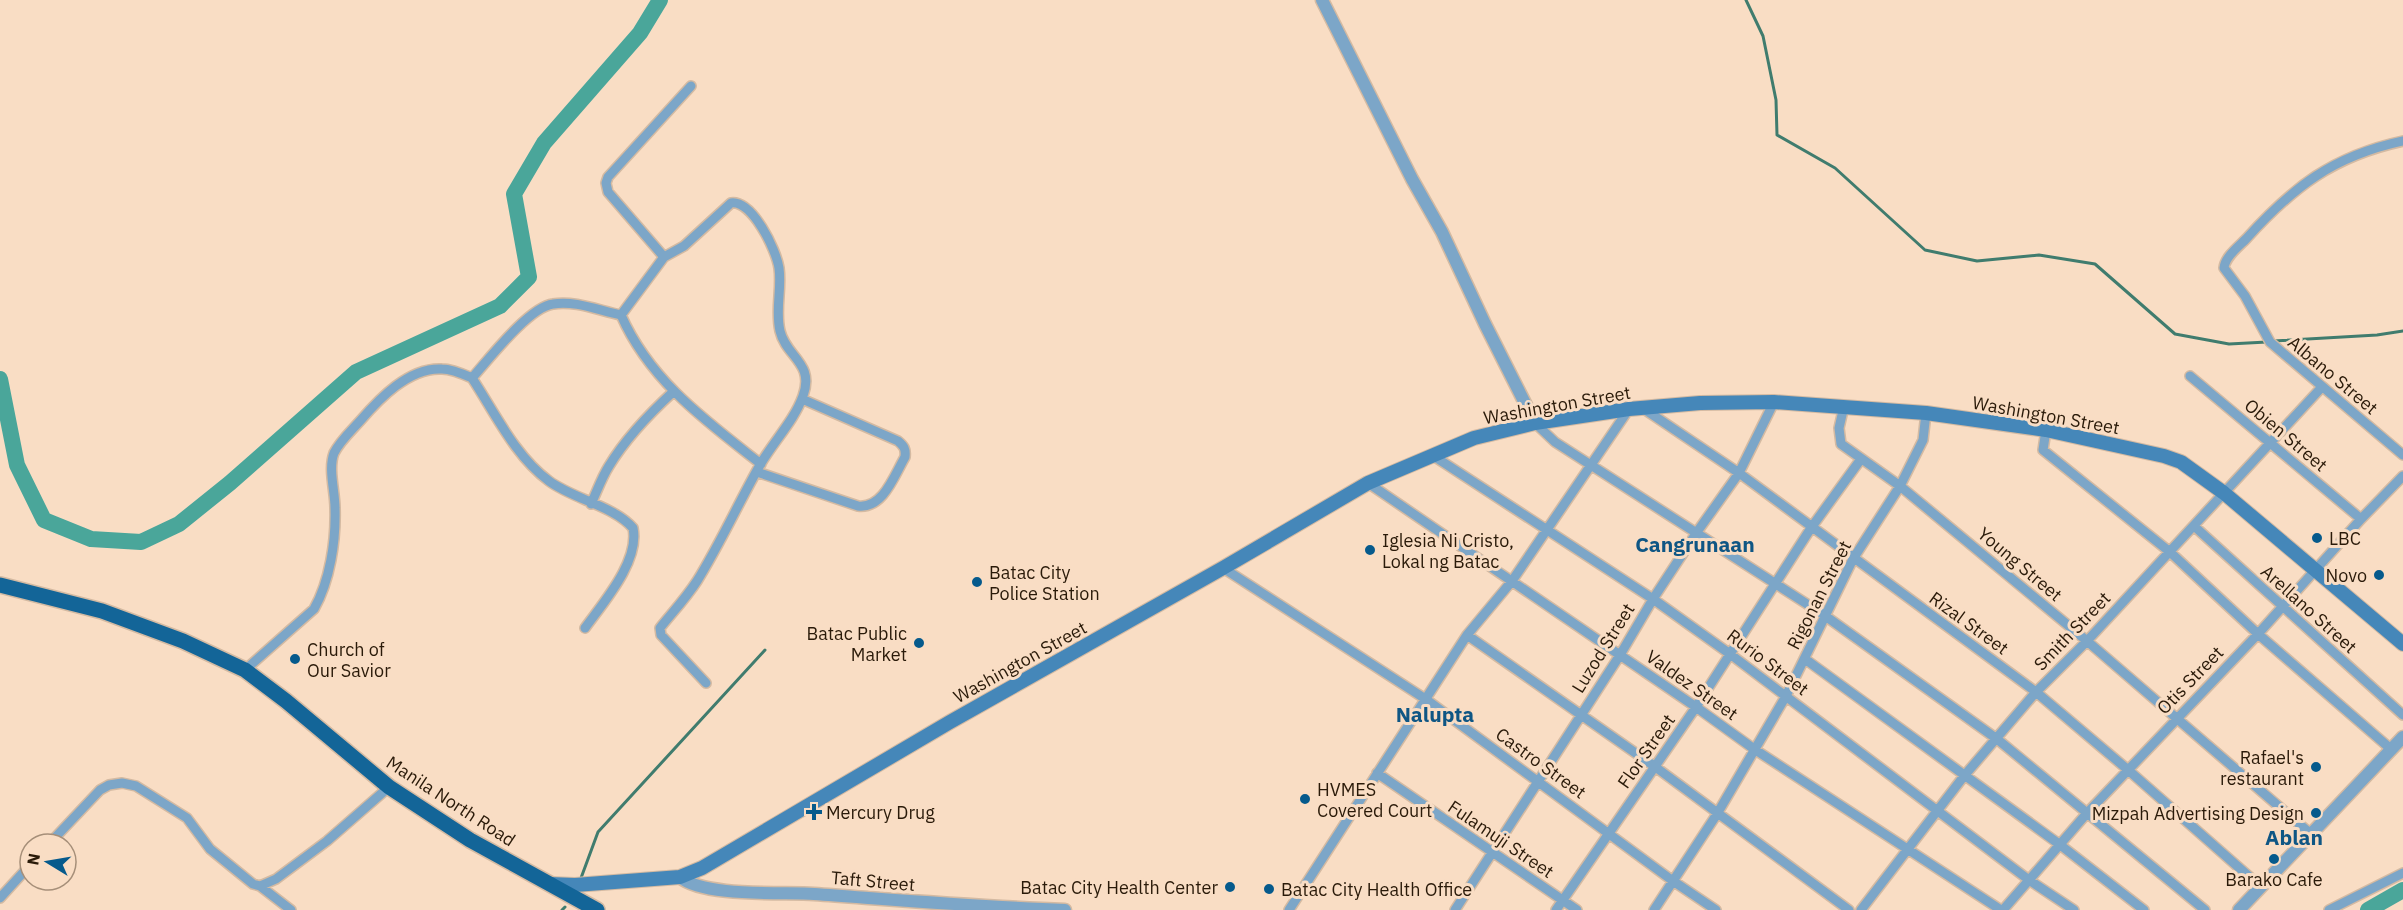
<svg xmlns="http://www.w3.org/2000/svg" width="2403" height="910" font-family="'IBM Plex Sans',sans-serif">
<rect width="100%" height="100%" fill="#f9ddc4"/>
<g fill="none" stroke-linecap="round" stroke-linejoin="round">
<path stroke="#407c6e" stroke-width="3" d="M 1746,0 L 1763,36 L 1776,100 L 1777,135 L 1835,168 L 1925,250 L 1977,261 L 2039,255 L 2095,264 L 2175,334 L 2229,344 L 2267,342
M 2273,341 L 2377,335 L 2403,331
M 581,878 L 598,832 L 765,650
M 562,910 L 565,907"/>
<path stroke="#4aa69a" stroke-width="16" d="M 0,379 L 17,465 L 44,520 L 91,539 L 141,542 L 179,524 L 230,483 L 356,372 L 500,306 L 529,277 L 514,194 L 544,143 L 640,33 L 660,0
M 2368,910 L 2403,890"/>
<defs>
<path id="minor" d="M 2403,141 C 2333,156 2293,187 2246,239 C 2238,247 2225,257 2224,268 L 2245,296 L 2270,342 L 2403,455
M 664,257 L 608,192 L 606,183 L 608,177 L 691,86
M 621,315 C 650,381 706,421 761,464
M 2190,376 L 2361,519
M 472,378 C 489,359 529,307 553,304 C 575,300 600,311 621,315 L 664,257 L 684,246 L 731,203 C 752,200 776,249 779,268 C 782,289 775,310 780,331 C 786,357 815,363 803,396 C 794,421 773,442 760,465 C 738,504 720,544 697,581 C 686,598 672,613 660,628 L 661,635 L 706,683
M 1844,406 L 1839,428 L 1841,444 L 1900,486 L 2087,641 L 2312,835
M 1641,407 L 1739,473 L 2036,692 L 2127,769 L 2261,887
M 1535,423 L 1555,442 L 1824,615 L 1997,739 L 2205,910
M 2046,430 L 2043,450 L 2170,552 L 2258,634 L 2392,750
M 1432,455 L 1653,599 L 1730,654 L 2029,880 L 2074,910
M 757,472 L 858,506 C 883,509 894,476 905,457 C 906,449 904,446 898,441 L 802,399
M 1368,483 L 1696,707 L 1754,749 L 2001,910
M 591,504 C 597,491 602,477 609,466 C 626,438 649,414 673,392
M 2194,526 L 2403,715
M 1223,568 L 1427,700 L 1673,881 L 1716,910
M 1467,635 L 1654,766 L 1849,910
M 1805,659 L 2059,844 L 2144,910
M 245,670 L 314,609 C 330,581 336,541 335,508 C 335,491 328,469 334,453 C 340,441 351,431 360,421 C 379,399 409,367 442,369 C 452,369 463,374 472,378 C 495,413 515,456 549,481 C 573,499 614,506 633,528 C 640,561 603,603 585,628
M 1377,773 L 1577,910
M 49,844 L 100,790 L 109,785 L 122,783 L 136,786 L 187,818 L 210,849 L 253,884 L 260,886 L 276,879 L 327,841 L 389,787
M 260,886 L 291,910
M 0,898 L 30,865
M 1289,910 L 1467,635 L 1512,581 L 1629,409
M 1455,910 L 1620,655 L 1653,599 L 1697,532 L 1739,473 L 1774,402
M 1556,910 L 1696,707 L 1811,528 L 1861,459
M 1654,910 L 1717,814 L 1786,696 L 1853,559 L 1900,486 L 1923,440 L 1926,413
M 1861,910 L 1964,776 L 2036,692 L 2087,641 L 2321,388
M 2003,910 L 2088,812 L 2258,634 L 2361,519 L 2403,476
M 2329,910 L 2403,873"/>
<path id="tertiary" d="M 1322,0 L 1412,179 L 1442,232 L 1485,324 L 1535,423
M 680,877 C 703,897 782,892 814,894 C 898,900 982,907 1065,910
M 2239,910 L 2403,737"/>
<path id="secondary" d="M 550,884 L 575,885 L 680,877 L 702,868 L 950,722 L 1223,568 L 1368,483 L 1474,438 L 1535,423 L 1629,409 L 1700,403 L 1774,402 L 1926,413 L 2046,430 L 2164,456 L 2181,462 L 2224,493 L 2403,644"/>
<path id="trunk" d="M 0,585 L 102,611 L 183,641 L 245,670 L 286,701 L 389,787 L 470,840 L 597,910"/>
</defs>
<use href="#minor" stroke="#d4baa2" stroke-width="12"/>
<use href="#tertiary" stroke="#d4baa2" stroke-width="15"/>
<use href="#secondary" stroke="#d4baa2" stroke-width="16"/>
<use href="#trunk" stroke="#d4baa2" stroke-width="18"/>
<use href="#minor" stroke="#7ca6c8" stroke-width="9"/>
<use href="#tertiary" stroke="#7ca6c8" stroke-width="12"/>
<use href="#secondary" stroke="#4587b9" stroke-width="14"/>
<use href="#trunk" stroke="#136598" stroke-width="15"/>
</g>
<g fill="#065a8c" stroke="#f9ddc4" stroke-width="2">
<circle cx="2317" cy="538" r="6"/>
<circle cx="1370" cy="550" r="6"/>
<circle cx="2379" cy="575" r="6"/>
<circle cx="977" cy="582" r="6"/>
<circle cx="919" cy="643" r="6"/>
<circle cx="295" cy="659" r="6"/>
<circle cx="2316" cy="767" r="6"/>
<circle cx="1305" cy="799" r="6"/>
<path d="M811 803h6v6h6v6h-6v6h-6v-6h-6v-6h6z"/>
<circle cx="2316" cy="813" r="6"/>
<circle cx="2274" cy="859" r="6"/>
<circle cx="1230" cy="887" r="6"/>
<circle cx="1269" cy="889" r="6"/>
</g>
<g text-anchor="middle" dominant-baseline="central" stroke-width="6" stroke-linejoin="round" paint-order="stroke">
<g font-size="18" fill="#2a1a09" stroke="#f9ddc4">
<text transform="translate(2333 375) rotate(40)">Albano Street</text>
<text transform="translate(1557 405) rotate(-10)">Washington Street</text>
<text transform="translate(2046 415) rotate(10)">Washington Street</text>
<text transform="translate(2286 435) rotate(40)">Obien Street</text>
<text transform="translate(2020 564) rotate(40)">Young Street</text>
<text transform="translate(1819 595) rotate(-63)">Rigonan Street</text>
<text transform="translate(2309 609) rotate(42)">Arellano Street</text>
<text transform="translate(1969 623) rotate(36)">Rizal Street</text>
<text transform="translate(2072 631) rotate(-46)">Smith Street</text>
<text transform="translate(1603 648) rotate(-58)">Luzod Street</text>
<text transform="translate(1020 662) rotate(-29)">Washington Street</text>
<text transform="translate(1768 662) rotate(37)">Rurio Street</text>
<text transform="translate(2190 680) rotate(-46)">Otis Street</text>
<text transform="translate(1692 685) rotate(35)">Valdez Street</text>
<text transform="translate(1646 751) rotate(-55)">Flor Street</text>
<text transform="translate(1541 763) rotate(36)">Castro Street</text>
<text transform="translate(451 801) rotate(33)">Manila North Road</text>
<text transform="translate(1501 839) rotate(34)">Fulamuji Street</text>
<text transform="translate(873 881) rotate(5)">Taft Street</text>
</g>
<g font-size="18" fill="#2a1a09" stroke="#f9ddc4" text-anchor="start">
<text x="2329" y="538">LBC</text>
<text x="1382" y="540">Iglesia Ni Cristo,<tspan x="1382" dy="21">Lokal ng Batac</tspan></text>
<text x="989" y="572">Batac City<tspan x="989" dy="21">Police Station</tspan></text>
<text x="2367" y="575" text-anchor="end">Novo</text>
<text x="907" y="633" text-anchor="end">Batac Public<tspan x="907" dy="21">Market</tspan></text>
<text x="307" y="649">Church of<tspan x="307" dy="21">Our Savior</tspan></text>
<text x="2304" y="757" text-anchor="end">Rafael's<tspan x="2304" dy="21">restaurant</tspan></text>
<text x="1317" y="789">HVMES<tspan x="1317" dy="21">Covered Court</tspan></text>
<text x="826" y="812">Mercury Drug</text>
<text x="2304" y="813" text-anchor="end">Mizpah Advertising Design</text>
<text x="2274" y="879" text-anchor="middle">Barako Cafe</text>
<text x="1218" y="887" text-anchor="end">Batac City Health Center</text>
<text x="1281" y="889">Batac City Health Office</text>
</g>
<g font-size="21" font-weight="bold" fill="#0f5684" stroke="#f9ddc4">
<text x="1695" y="544">Cangrunaan</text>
<text x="1435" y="714">Nalupta</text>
<text x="2294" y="837">Ablan</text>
</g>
</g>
<g transform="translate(48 862) rotate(281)"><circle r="28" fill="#f9ddc4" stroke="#a68f79" stroke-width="1.5"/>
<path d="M0-4.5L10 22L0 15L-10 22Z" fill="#065a8c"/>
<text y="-9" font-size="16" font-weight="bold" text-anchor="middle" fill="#2a1a09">N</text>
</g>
</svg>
